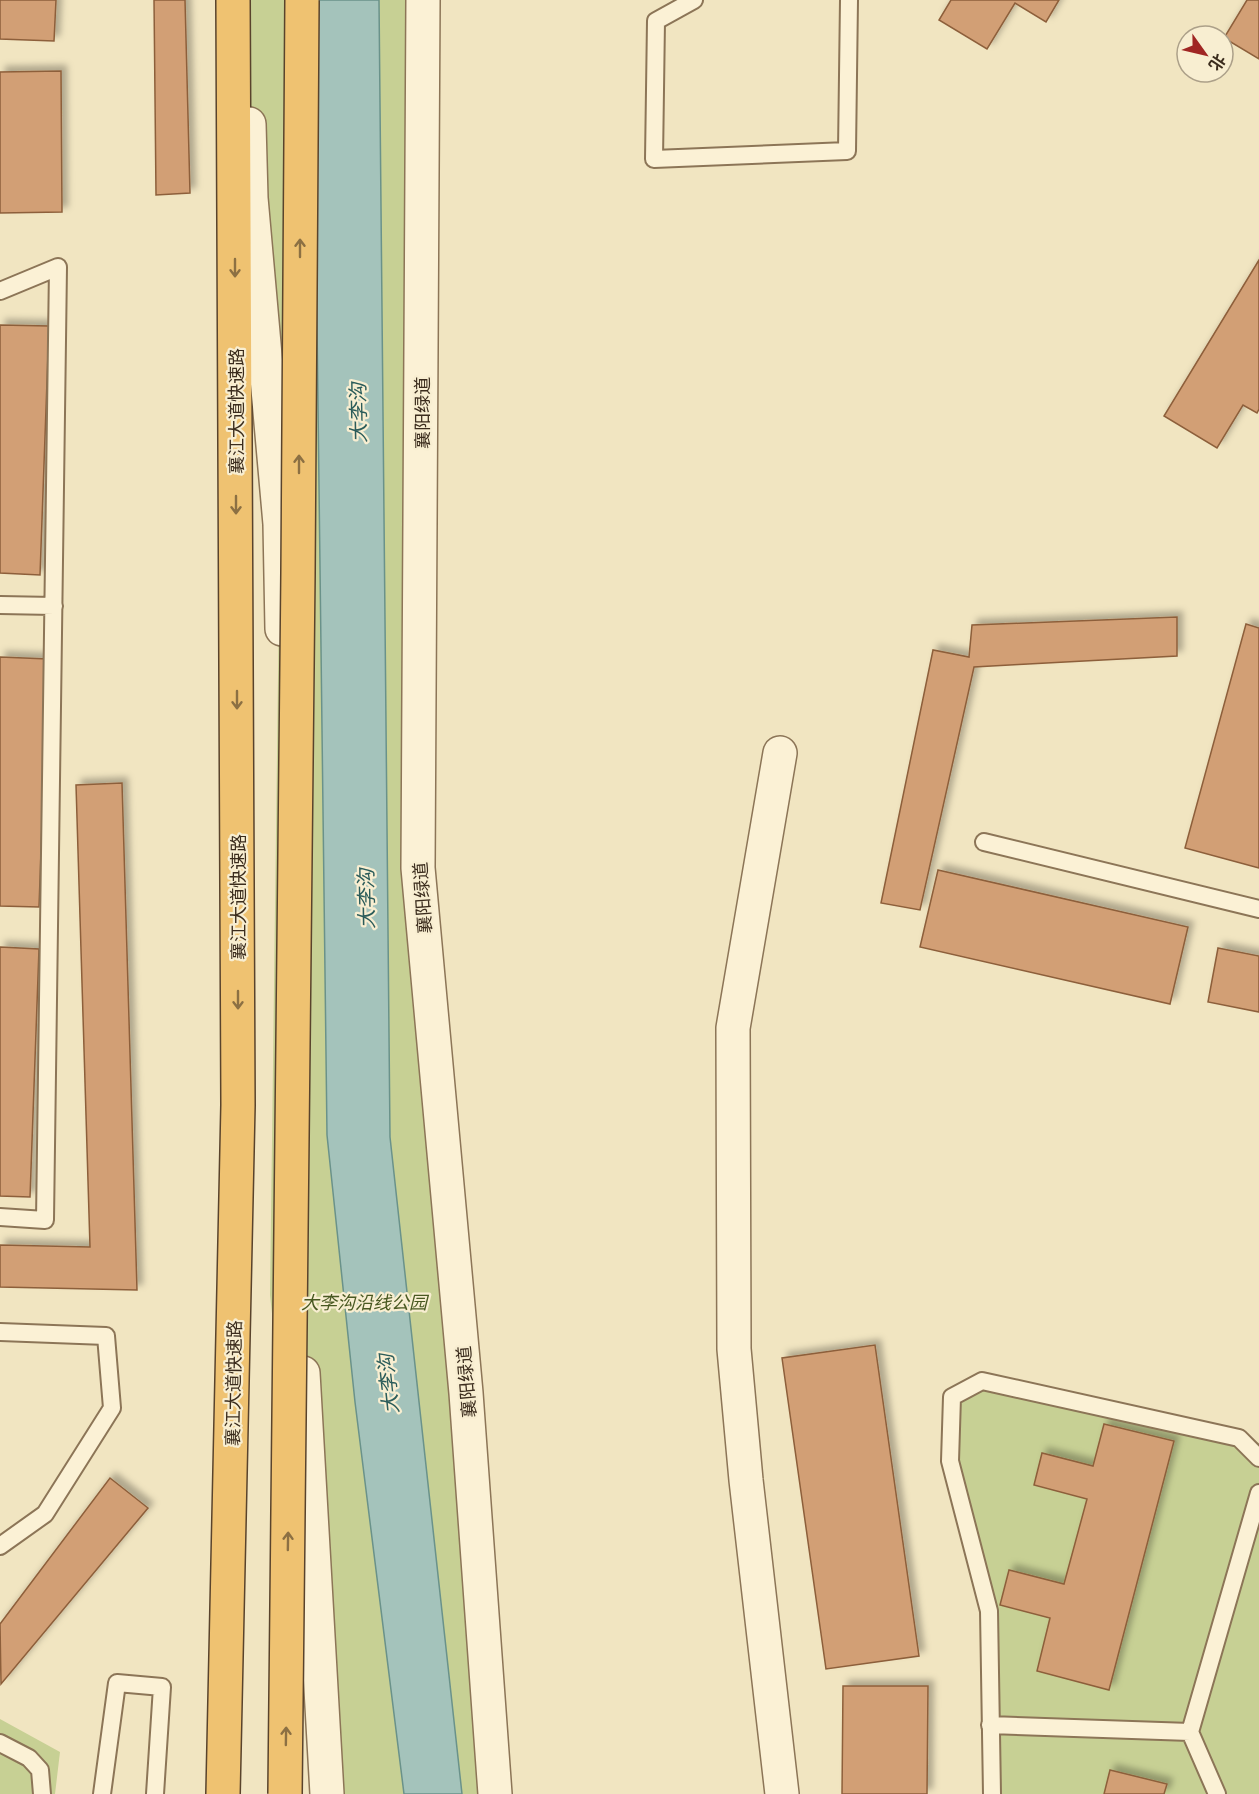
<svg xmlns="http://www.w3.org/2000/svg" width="1259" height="1794" font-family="Georgia,'Noto Sans SC',serif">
<defs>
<filter id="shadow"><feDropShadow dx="5.5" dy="-5.5" stdDeviation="3" flood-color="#0004"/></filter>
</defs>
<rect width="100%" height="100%" fill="#f1e5c1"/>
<path fill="#c7d094" d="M 246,0 L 423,0 L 418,868 L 495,1794 L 324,1794 L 270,1295 L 280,524 L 251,198 Z
M 982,1381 L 1259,1443 L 1259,1794 L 992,1794 L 989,1611 L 950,1461 L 952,1397 Z
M 0,1719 L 60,1752 L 55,1794 L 0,1794 Z"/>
<path fill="#a4c3bb" stroke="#6a928a" stroke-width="1.5" d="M 313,0 L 379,0 L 390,1137 L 462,1794 L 404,1794 L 355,1402 L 327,1135 Z"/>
<path fill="#d29f74" stroke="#8d5f3b" stroke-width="1.5" filter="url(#shadow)" d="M 0,0 L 56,0 L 54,41 L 0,39 Z
M 154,0 L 185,0 L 190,193 L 156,195 Z
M 951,0 L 1059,0 L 1046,22 L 1015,3 L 987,49 L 939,20 Z
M 1247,0 L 1259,0 L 1259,59 L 1224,38 Z
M 61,71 L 62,212 L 0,213 L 0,72 Z
M 1259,260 L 1259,409 L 1257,413 L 1243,405 L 1217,448 L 1164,416 Z
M 0,325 L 49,326 L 40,575 L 0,573 Z
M 1177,617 L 1177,656 L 974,667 L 920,910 L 881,903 L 933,650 L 969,657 L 972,625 Z
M 1246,624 L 1259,628 L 1259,868 L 1185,848 Z
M 0,657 L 48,659 L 39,907 L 0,906 Z
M 122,783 L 137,1290 L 0,1287 L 0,1245 L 90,1247 L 76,785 Z
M 938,870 L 1188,927 L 1170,1004 L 920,947 Z
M 0,947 L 39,949 L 30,1197 L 0,1196 Z
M 1218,948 L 1259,956 L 1259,1012 L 1208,1002 Z
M 875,1345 L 919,1656 L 826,1669 L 782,1358 Z
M 1104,1424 L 1174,1441 L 1109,1690 L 1037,1671 L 1050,1618 L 1000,1605 L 1009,1570 L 1064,1584 L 1087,1499 L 1034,1485 L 1042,1453 L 1093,1466 Z
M 110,1478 L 148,1508 L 1,1684 L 0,1624 Z
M 843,1686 L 928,1686 L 927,1794 L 842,1794 Z
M 1110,1770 L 1167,1784 L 1164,1794 L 1104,1794 Z"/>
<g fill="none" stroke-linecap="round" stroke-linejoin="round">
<defs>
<path id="service" d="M 694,0 L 656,21 L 654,159 L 847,151 L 849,0
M 0,291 L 58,267 L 45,1220 L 0,1217
M 0,605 L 54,606
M 984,842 L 1259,909
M 0,1332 L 106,1336 L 112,1408 L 45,1514 L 0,1546
M 990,1725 L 1190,1732
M 0,1743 L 29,1758 L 40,1770 L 42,1794
M 102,1794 L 117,1683 L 162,1687 L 155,1794
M 992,1794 L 989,1611 L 950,1461 L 952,1397 L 982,1381 L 1239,1438 L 1259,1458
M 1217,1794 L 1190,1732 L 1259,1493"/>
<path id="minor" d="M 423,0 L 418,868 L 466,1393 L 495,1794
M 249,124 L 251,198 L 280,524 L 282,629
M 780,753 L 733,1028 L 734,1349 L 746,1480 L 782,1794
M 303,1373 L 327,1794"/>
<path id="trunk" d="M 223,1794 L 238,1105 L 233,0"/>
</defs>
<use href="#service" stroke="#8c7557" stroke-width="20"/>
<use href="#minor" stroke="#8c7557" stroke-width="36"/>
<use href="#trunk" stroke="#59432c" stroke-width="36"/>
<use href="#service" stroke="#fbf1d5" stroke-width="16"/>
<use href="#minor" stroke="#fbf1d5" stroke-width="33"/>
<use href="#trunk" stroke="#efc271" stroke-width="33"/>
<defs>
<path id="trunk-bridge" d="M 285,1794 L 298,573 L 302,0"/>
</defs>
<use href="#trunk-bridge" stroke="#59432c" stroke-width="36" stroke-linecap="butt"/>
<use href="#trunk-bridge" stroke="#efc271" stroke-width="33"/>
</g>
<defs><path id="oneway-shaft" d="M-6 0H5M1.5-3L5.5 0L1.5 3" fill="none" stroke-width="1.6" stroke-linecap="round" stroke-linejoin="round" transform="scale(1.5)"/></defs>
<g stroke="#8c7043">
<use href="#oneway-shaft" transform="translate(300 248) rotate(-90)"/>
<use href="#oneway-shaft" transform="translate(235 268) rotate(90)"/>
<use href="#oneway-shaft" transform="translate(299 464) rotate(-90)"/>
<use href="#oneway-shaft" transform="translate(236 505) rotate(90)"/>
<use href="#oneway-shaft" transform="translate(237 700) rotate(90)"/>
<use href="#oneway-shaft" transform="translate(238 1000) rotate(90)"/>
<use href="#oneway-shaft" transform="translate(288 1541) rotate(-89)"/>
<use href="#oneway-shaft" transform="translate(286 1736) rotate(-89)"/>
</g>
<g text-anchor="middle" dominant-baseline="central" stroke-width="4.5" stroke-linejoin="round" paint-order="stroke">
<g font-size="18" fill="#3b2c1d" stroke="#f8eed1">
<text transform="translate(235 411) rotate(-90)">襄江大道快速路</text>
<text transform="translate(421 413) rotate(-90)">襄阳绿道</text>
<text transform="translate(237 897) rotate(-90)">襄江大道快速路</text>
<text transform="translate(421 898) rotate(-94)">襄阳绿道</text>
<text transform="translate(465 1382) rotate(-95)">襄阳绿道</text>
<text transform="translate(232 1383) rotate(-89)">襄江大道快速路</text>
</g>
<g font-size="18" font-style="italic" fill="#495922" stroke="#f8eed1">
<text x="364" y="1301">大李沟沿线公园</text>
</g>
<g font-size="20" font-style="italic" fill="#2b5c5a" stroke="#f8eed1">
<text transform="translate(357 413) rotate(-91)">大李沟</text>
<text transform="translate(365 899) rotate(-91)">大李沟</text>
<text transform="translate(387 1384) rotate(-96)">大李沟</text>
</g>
</g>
<g transform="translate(1205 54) rotate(124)"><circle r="28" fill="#f8eed1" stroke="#aca089" stroke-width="1.5"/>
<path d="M0-4.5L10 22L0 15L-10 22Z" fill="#a02623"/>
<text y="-9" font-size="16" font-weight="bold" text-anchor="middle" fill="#3b2c1d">北</text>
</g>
</svg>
